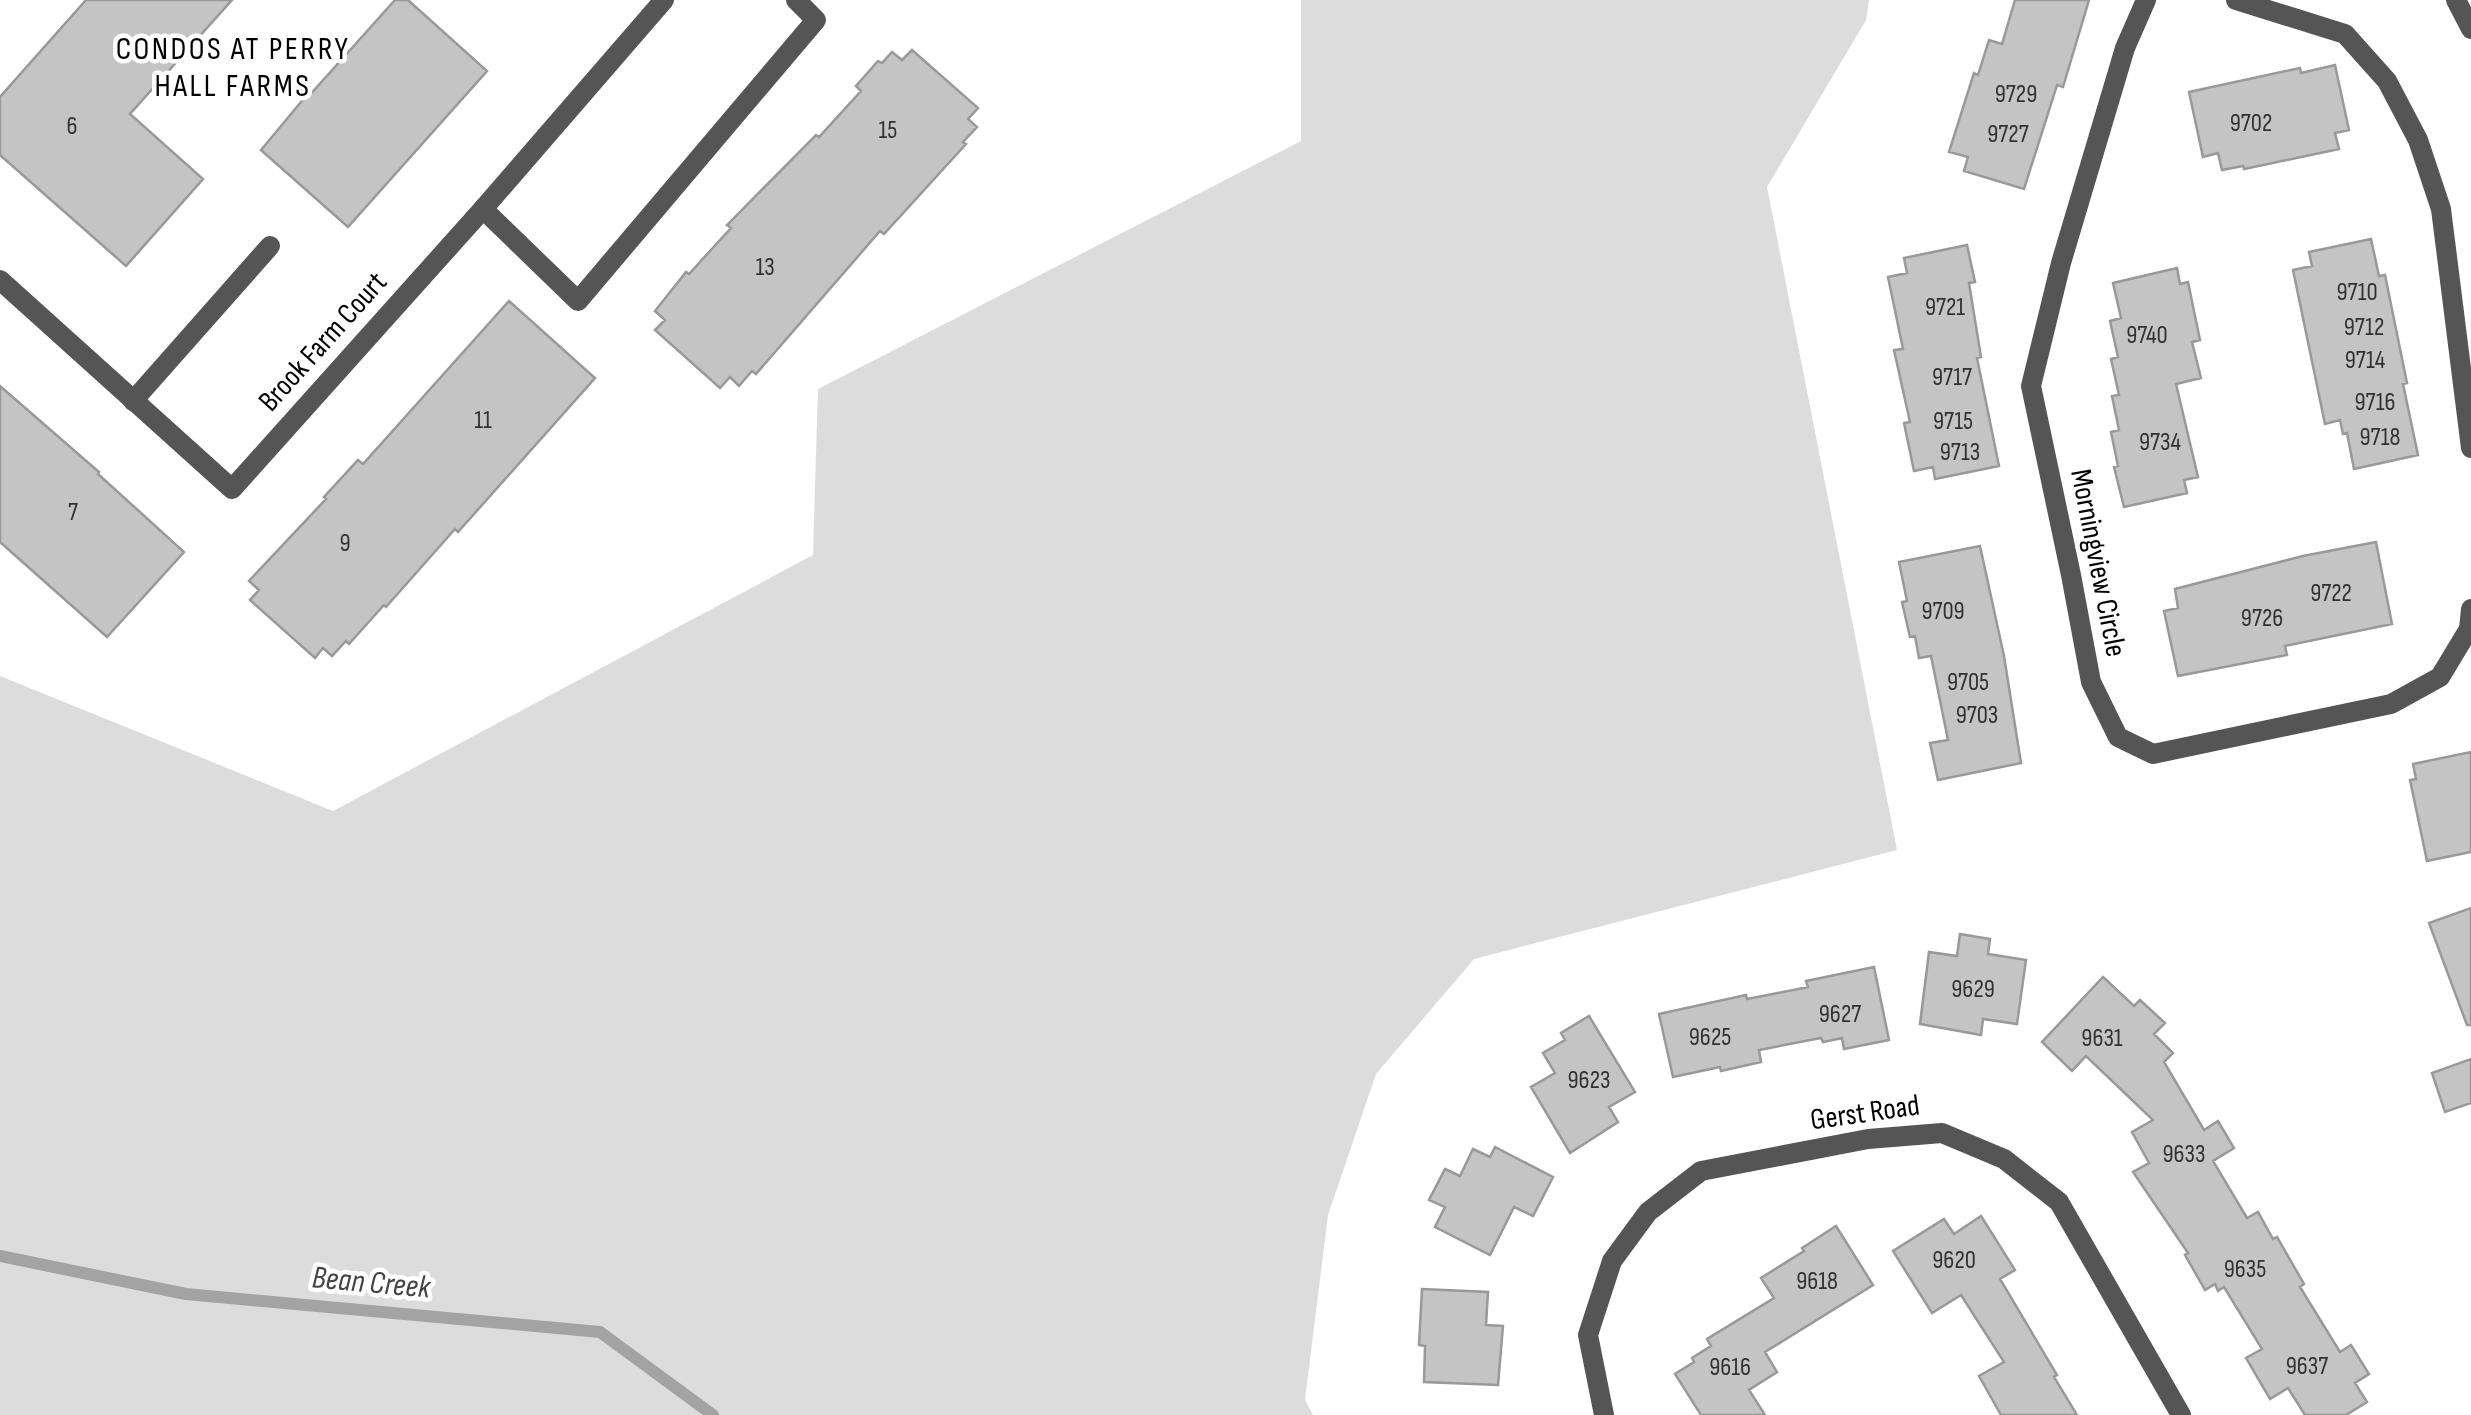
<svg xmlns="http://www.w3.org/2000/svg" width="2471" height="1415" font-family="'Sofia Sans Condensed',sans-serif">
<rect width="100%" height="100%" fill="#fff"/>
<path fill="#dcdcdc" d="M 1301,0 L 1869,0 L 1866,20 L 1767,187 L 1897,850 L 1474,959 L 1376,1074 L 1328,1215 L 1305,1400 L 1313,1415 L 0,1415 L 0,676 L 333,811 L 813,555 L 818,389 L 1301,141 Z"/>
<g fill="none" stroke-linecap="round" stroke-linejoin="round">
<path stroke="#a3a3a3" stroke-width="12" d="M 0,1256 L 186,1294 L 600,1332 L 713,1415"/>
</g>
<path fill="#c4c4c4" stroke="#999" stroke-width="2.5" d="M 86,0 L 232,0 L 130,114 L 203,179 L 126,266 L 0,155 L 0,97 Z
M 395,0 L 408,0 L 487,71 L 348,227 L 261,150 L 306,96 L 307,98 Z
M 2015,0 L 2089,0 L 2063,87 L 2057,85 L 2024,189 L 1964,171 L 1968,157 L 1949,152 L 1974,73 L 1978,75 L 1989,40 L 2002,44 Z
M 912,50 L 978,108 L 968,119 L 977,127 L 963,142 L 966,144 L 884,234 L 880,231 L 756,374 L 752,371 L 739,386 L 730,377 L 720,388 L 655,330 L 665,320 L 655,311 L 686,272 L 689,274 L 731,228 L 727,225 L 816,135 L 819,137 L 861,91 L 856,86 L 878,61 L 882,63 L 892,52 L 902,60 Z
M 2335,65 L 2349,130 L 2335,133 L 2339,149 L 2244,169 L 2243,166 L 2222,170 L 2218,153 L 2203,157 L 2189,92 L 2300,68 L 2301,73 Z
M 2371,239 L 2379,276 L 2385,275 L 2407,383 L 2403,384 L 2418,455 L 2354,469 L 2347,433 L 2343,434 L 2340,420 L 2325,424 L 2293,270 L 2312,266 L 2309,252 Z
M 1967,245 L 1975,282 L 1969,283 L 1981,357 L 1977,358 L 1999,466 L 1935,479 L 1933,467 L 1914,471 L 1904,423 L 1910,422 L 1894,350 L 1903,349 L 1888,277 L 1907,273 L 1904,258 Z
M 2177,268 L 2180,284 L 2188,282 L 2200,340 L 2192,342 L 2201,378 L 2176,384 L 2198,477 L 2184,480 L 2187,493 L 2124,507 L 2114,467 L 2118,466 L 2111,432 L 2119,430 L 2112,396 L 2119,395 L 2111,359 L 2118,357 L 2110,321 L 2121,318 L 2113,283 Z
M 509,301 L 595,378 L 458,532 L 455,529 L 386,607 L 384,605 L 349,644 L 346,641 L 332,656 L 323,648 L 315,658 L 250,600 L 259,590 L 249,581 L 326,499 L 324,497 L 358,460 L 363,464 Z
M 0,386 L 99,472 L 98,474 L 184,552 L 107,637 L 0,542 Z
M 2376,542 L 2392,624 L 2285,646 L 2287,655 L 2178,676 L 2164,611 L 2178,608 L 2175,589 L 2303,556 Z
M 1980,546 L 2004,656 L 2021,763 L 1938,780 L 1930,743 L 1948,740 L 1931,656 L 1919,658 L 1915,636 L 1910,637 L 1902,602 L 1907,601 L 1899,562 Z
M 2471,752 L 2471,852 L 2427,861 L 2410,780 L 2416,779 L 2413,764 Z
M 2471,908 L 2471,1025 L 2467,1025 L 2429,923 Z
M 1960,934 L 1990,939 L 1988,954 L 2026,960 L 2017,1024 L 1983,1019 L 1981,1035 L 1920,1024 L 1929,952 L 1957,956 Z
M 1874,967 L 1889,1040 L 1844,1049 L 1842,1038 L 1823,1042 L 1821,1038 L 1759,1050 L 1761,1062 L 1721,1071 L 1720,1067 L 1673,1077 L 1659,1014 L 1746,995 L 1747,999 L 1808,987 L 1806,981 Z
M 2103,977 L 2134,1006 L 2140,1000 L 2165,1023 L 2154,1034 L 2173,1053 L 2164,1062 L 2204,1130 L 2218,1121 L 2234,1148 L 2213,1161 L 2247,1218 L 2258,1212 L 2273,1239 L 2277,1237 L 2304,1284 L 2300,1287 L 2340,1352 L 2351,1345 L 2369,1374 L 2355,1383 L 2367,1402 L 2346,1415 L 2305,1415 L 2288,1388 L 2270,1399 L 2246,1358 L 2262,1349 L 2224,1287 L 2218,1291 L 2215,1284 L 2205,1290 L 2185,1255 L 2188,1253 L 2133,1172 L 2149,1163 L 2132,1132 L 2153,1120 L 2086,1056 L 2072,1071 L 2042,1042 Z
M 1589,1016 L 1635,1092 L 1609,1107 L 1618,1122 L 1570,1153 L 1531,1087 L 1555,1073 L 1543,1053 L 1565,1040 L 1561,1033 Z
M 2471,1059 L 2471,1103 L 2445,1112 L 2432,1073 Z
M 1495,1147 L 1553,1177 L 1533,1216 L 1514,1207 L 1490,1255 L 1435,1227 L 1445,1207 L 1429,1200 L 1445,1169 L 1460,1176 L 1473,1149 L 1490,1157 Z
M 1981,1216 L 2015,1270 L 2000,1279 L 2057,1375 L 2054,1377 L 2077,1415 L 2001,1415 L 1979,1376 L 2004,1362 L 1961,1295 L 1932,1313 L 1893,1251 L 1944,1219 L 1954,1234 Z
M 1836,1226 L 1873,1285 L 1765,1352 L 1777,1372 L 1749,1390 L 1765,1415 L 1701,1415 L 1675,1374 L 1694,1362 L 1692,1358 L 1711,1346 L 1707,1339 L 1774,1298 L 1761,1278 L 1804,1251 L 1802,1248 Z
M 1422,1289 L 1488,1292 L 1486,1325 L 1503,1326 L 1498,1385 L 1424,1382 L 1425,1346 L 1419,1345 Z"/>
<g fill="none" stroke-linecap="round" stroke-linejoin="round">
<path stroke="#555" stroke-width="20" d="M 483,209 L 578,301 L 816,20 L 796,0
M 133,401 L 270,246"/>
<path stroke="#555" stroke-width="20" d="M 2146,0 L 2125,48 L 2061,263 L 2031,386 L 2071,575 L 2091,682 L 2118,737 L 2153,754 L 2391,704 L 2440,677 L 2469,629 L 2471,609
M 2236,0 L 2345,34 L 2387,81 L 2418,140 L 2441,209 L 2471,448
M 2456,0 L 2471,29
M 0,280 L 232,489 L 483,209 L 664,0
M 1604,1415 L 1588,1335 L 1612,1261 L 1648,1212 L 1701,1171 L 1868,1139 L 1942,1133 L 2004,1159 L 2059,1202 L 2181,1415"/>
</g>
<g text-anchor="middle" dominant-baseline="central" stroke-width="9" stroke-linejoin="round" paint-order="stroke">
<g font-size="25" fill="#313131">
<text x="2016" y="94">9729</text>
<text x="2251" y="123">9702</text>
<text x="72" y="126">6</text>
<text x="888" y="130">15</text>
<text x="2008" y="134">9727</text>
<text x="765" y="267">13</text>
<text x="2357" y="292">9710</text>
<text x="1945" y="307">9721</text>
<text x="2364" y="327">9712</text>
<text x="2147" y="335">9740</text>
<text x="2365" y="360">9714</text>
<text x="1952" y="377">9717</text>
<text x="2375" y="402">9716</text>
<text x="483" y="420">11</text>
<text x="1953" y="421">9715</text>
<text x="2380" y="437">9718</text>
<text x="2160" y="442">9734</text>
<text x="1960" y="452">9713</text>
<text x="73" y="512">7</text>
<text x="345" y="543">9</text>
<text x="2331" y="593">9722</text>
<text x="1943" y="611">9709</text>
<text x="2262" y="618">9726</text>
<text x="1968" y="682">9705</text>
<text x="1977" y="715">9703</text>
<text x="1973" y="989">9629</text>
<text x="1840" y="1014">9627</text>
<text x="1710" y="1037">9625</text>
<text x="2102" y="1038">9631</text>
<text x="1589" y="1080">9623</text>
<text x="2184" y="1154">9633</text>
<text x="1954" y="1260">9620</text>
<text x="2245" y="1269">9635</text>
<text x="1817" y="1281">9618</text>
<text x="2307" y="1366">9637</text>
<text x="1730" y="1367">9616</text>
</g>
<g font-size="30" fill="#000" stroke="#fff">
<text transform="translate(323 342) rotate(-48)">Brook Farm Court</text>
<text transform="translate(2098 563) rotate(79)">Morningview Circle</text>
<text transform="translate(1865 1113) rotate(-8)">Gerst Road</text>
</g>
<g font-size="32" letter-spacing="2.5" fill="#000" stroke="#fff">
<text x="233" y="49">CONDOS AT PERRY<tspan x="233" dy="37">HALL FARMS</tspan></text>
</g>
<g font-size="32" font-style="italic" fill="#444" stroke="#fff">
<text transform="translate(371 1283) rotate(5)">Bean Creek</text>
</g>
</g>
</svg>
